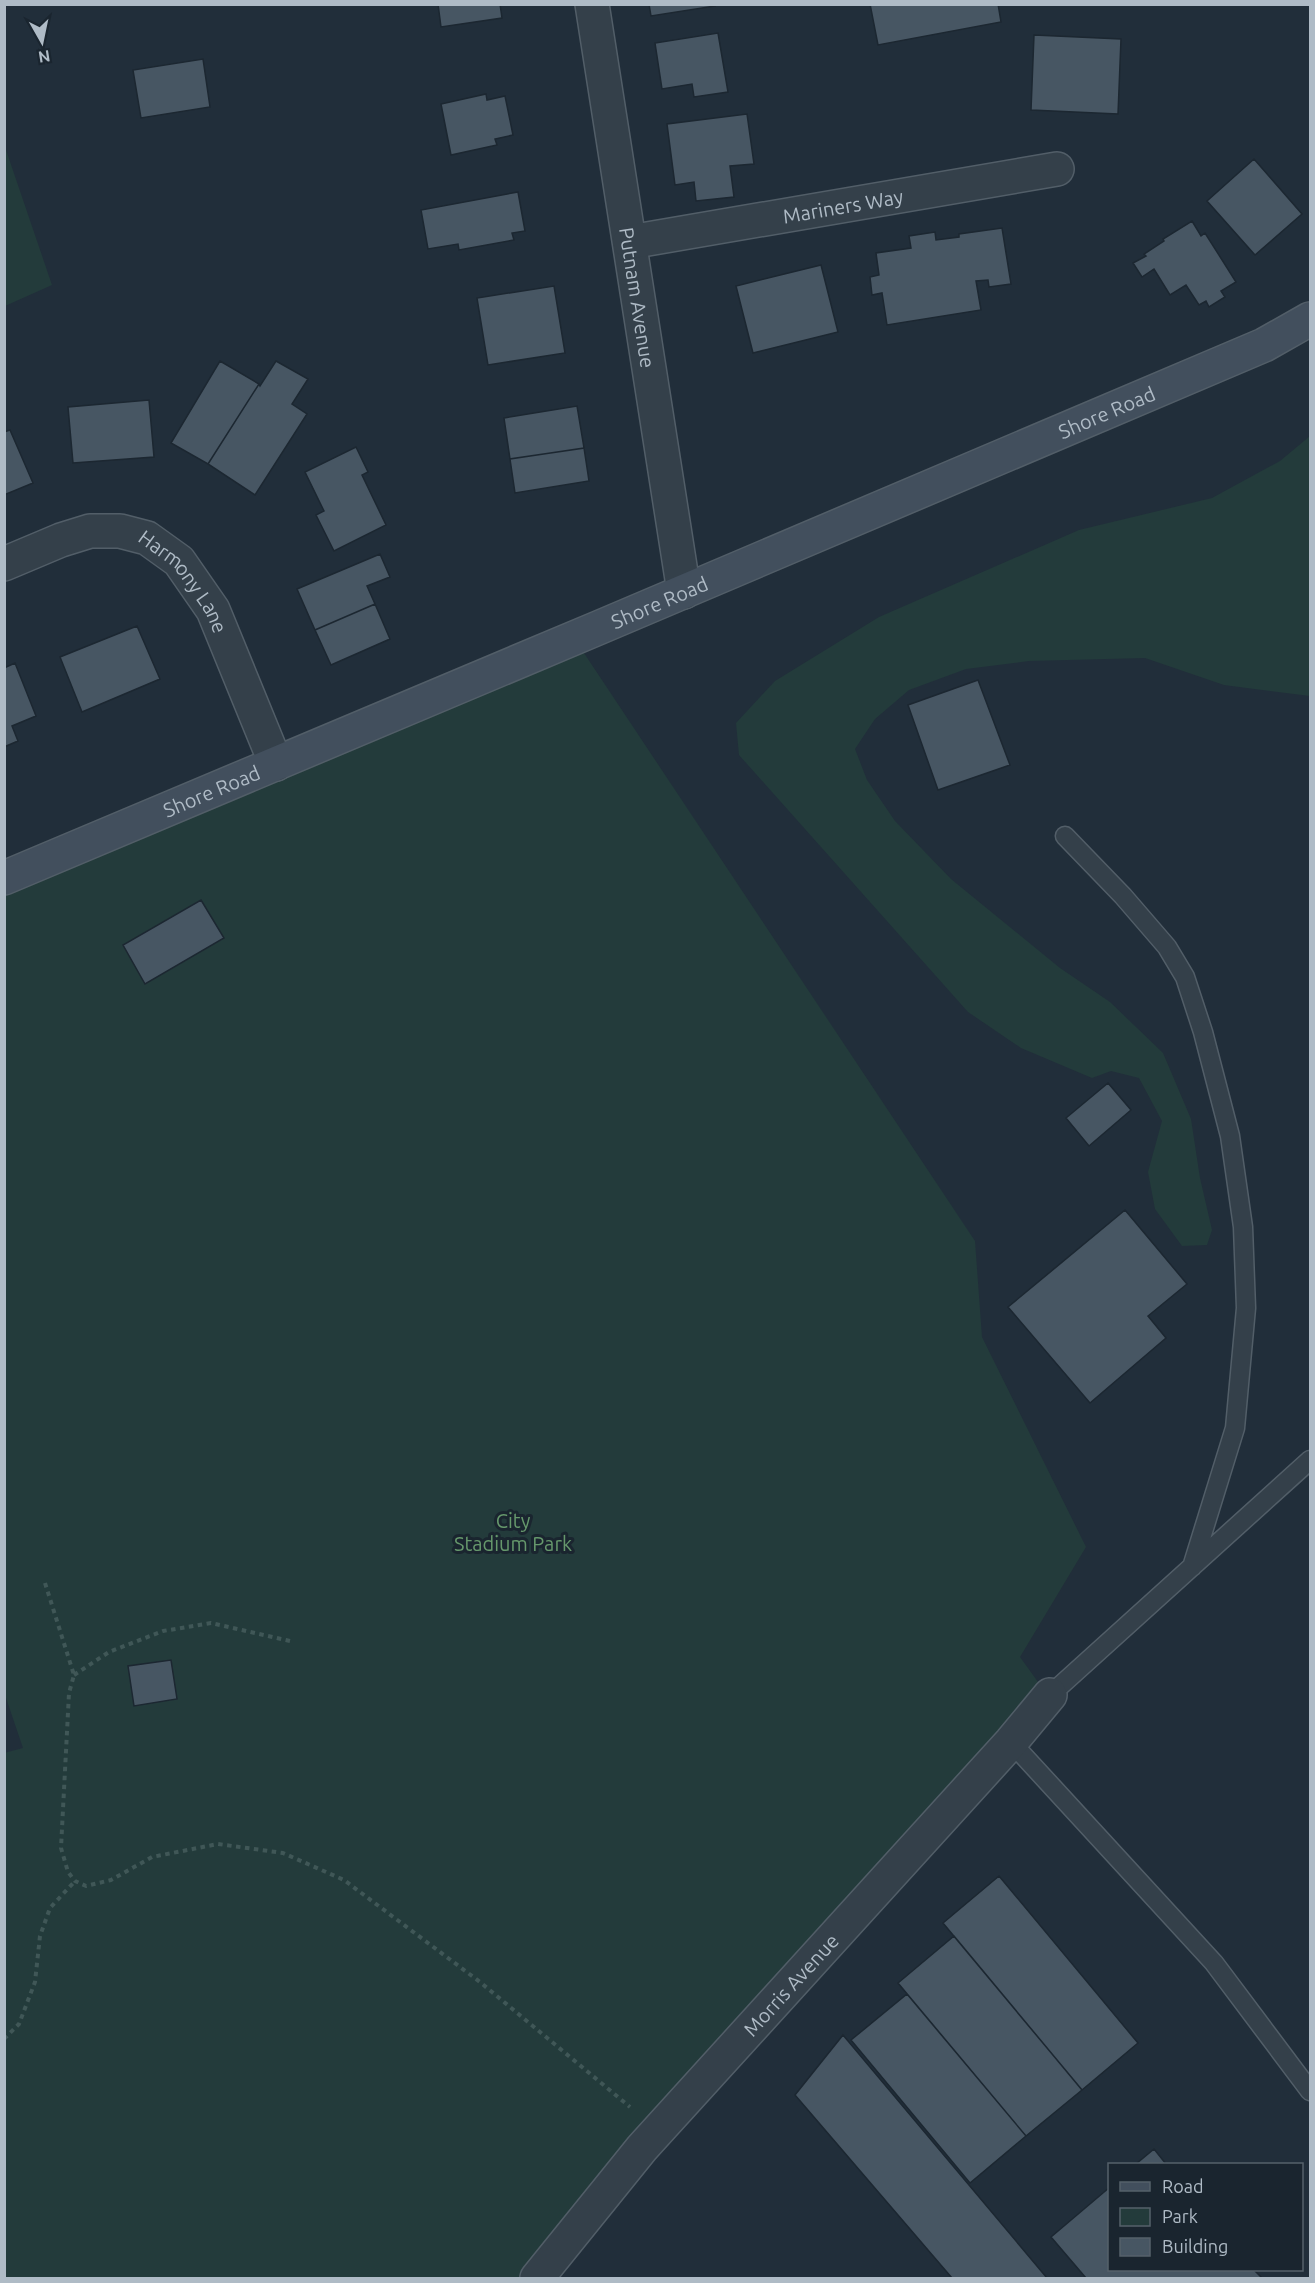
<svg xmlns="http://www.w3.org/2000/svg" width="1315" height="2283" font-family="Ubuntu,sans-serif">
<rect width="100%" height="100%" fill="#212e3a"/>
<path fill="#233b3b" d="M 4,144 L 52,285 L 5,306 L 4,306 Z
M 1310,436 L 1310,696 L 1224,685 L 1145,658 L 1029,661 L 966,669 L 909,690 L 875,719 L 855,749 L 867,780 L 895,821 L 951,879 L 1060,968 L 1110,1002 L 1163,1053 L 1191,1119 L 1200,1178 L 1212,1230 L 1207,1245 L 1182,1246 L 1155,1209 L 1148,1172 L 1162,1121 L 1139,1078 L 1111,1071 L 1092,1078 L 1021,1048 L 968,1012 L 739,755 L 736,723 L 775,681 L 879,617 L 1079,530 L 1212,498 L 1280,461 Z
M 572,635 L 975,1241 L 982,1337 L 1086,1547 L 1020,1657 L 1046,1693 L 549,2278 L 5,2278 L 4,1753 L 23,1748 L 5,1695 L 5,873 Z"/>
<path fill="#475663" stroke="#1c2731" stroke-width="1.5" d="M 438,4 L 500,4 L 502,18 L 441,27 Z
M 649,4 L 714,4 L 715,6 L 651,16 Z
M 870,4 L 998,4 L 1001,22 L 878,45 Z
M 718,33 L 728,92 L 694,97 L 692,84 L 662,89 L 655,43 Z
M 1034,35 L 1121,39 L 1118,114 L 1031,110 Z
M 203,59 L 210,107 L 141,118 L 133,70 Z
M 486,94 L 487,100 L 505,96 L 513,135 L 495,139 L 497,145 L 451,155 L 441,104 Z
M 747,114 L 754,164 L 730,166 L 734,197 L 696,201 L 694,182 L 675,185 L 667,124 Z
M 1254,159 L 1302,214 L 1255,255 L 1207,201 Z
M 518,192 L 525,231 L 512,233 L 514,240 L 459,250 L 458,244 L 428,249 L 421,210 Z
M 1192,221 L 1201,236 L 1205,233 L 1236,282 L 1221,291 L 1225,297 L 1209,307 L 1206,301 L 1199,305 L 1186,285 L 1170,295 L 1154,269 L 1142,277 L 1133,263 L 1146,256 L 1144,254 L 1164,241 L 1163,239 Z
M 1002,228 L 1011,284 L 989,287 L 988,280 L 976,281 L 981,310 L 887,325 L 882,293 L 872,295 L 870,277 L 879,275 L 876,253 L 911,248 L 909,236 L 935,232 L 936,240 L 959,237 L 959,234 Z
M 821,265 L 838,332 L 753,353 L 736,286 Z
M 554,286 L 565,353 L 488,365 L 477,298 Z
M 220,361 L 259,384 L 208,464 L 171,443 Z
M 276,361 L 308,379 L 292,404 L 307,414 L 255,495 L 208,464 L 259,384 L 260,386 Z
M 149,400 L 154,457 L 73,463 L 68,407 Z
M 577,406 L 584,448 L 510,459 L 504,418 Z
M 10,430 L 33,483 L 4,495 L 4,432 Z
M 356,447 L 368,472 L 362,475 L 386,525 L 334,551 L 316,515 L 324,511 L 305,472 Z
M 584,448 L 589,481 L 515,493 L 510,459 Z
M 380,554 L 390,577 L 367,586 L 375,604 L 315,630 L 297,589 Z
M 375,604 L 390,639 L 331,665 L 315,630 Z
M 137,626 L 160,679 L 82,712 L 60,657 Z
M 15,663 L 36,716 L 12,726 L 18,741 L 4,747 L 4,668 Z
M 978,680 L 1010,765 L 938,790 L 908,705 Z
M 201,900 L 224,938 L 145,984 L 123,945 Z
M 1108,1083 L 1131,1110 L 1089,1146 L 1066,1118 Z
M 1125,1210 L 1187,1284 L 1148,1316 L 1166,1338 L 1090,1403 L 1008,1307 Z
M 171,1660 L 177,1699 L 134,1706 L 128,1666 Z
M 999,1876 L 1138,2043 L 1082,2090 L 943,1923 Z
M 954,1936 L 1082,2090 L 1026,2136 L 898,1983 Z
M 907,1994 L 1026,2136 L 970,2183 L 851,2040 Z
M 843,2035 L 1047,2278 L 952,2278 L 795,2095 Z
M 1154,2149 L 1166,2164 L 1136,2164 Z
M 1110,2187 L 1110,2270 L 1254,2270 L 1262,2278 L 1086,2278 L 1051,2237 Z"/>
<g fill="none" stroke-linecap="round" stroke-linejoin="round">
<defs>
<path id="service" d="M 1065,836 L 1123,896 L 1167,947 L 1185,977 L 1203,1032 L 1230,1136 L 1243,1227 L 1246,1308 L 1235,1428 L 1192,1567
M 1050,1695 L 1310,1460
M 1011,1742 L 1214,1963 L 1310,2091"/>
<g id="minor">
<path id="s1" d="M 592,4 L 684,592"/>
<path id="s2" d="M 630,242 L 1057,169"/>
<path id="s3" d="M 4,564 L 61,540 L 90,531 L 120,531 L 147,538 L 179,561 L 213,610 L 276,764"/>
<path id="s4" d="M 537,2278 L 642,2148 L 1011,1742 L 1050,1695"/>
</g>
<g id="secondary">
<path id="s5" d="M 4,878 L 598,628 L 1264,345 L 1310,319"/>
</g>
</defs>
<use href="#service" stroke="#525e68" stroke-width="21"/>
<use href="#minor" stroke="#525e68" stroke-width="36"/>
<use href="#secondary" stroke="#525e68" stroke-width="36"/>
<path stroke="#405757" stroke-width="4" stroke-dasharray="4.5 4.5" stroke-linecap="butt" d="M 45,1583 L 74,1675 L 69,1693 L 61,1848 L 68,1872 L 75,1881 L 86,1886 L 111,1880 L 152,1857 L 218,1844 L 283,1853 L 344,1880 L 480,1982 L 630,2107
M 74,1675 L 109,1652 L 163,1631 L 211,1623 L 290,1641
M 4,2039 L 19,2024 L 35,1982 L 40,1936 L 50,1908 L 75,1881"/>
<use href="#service" stroke="#34404a" stroke-width="18"/>
<use href="#minor" stroke="#34404a" stroke-width="33"/>
<use href="#secondary" stroke="#424f5d" stroke-width="33"/>
</g>
<g text-anchor="middle" dominant-baseline="central" stroke-width="6" stroke-linejoin="round" paint-order="stroke">
<g font-size="20" fill="#afbbc6" stroke="#1a252f">
<text stroke="none"><textPath href="#s2" startOffset="216">Mariners Way</textPath></text>
<text stroke="none"><textPath href="#s1" startOffset="297">Putnam Avenue</textPath></text>
<text stroke="none"><textPath href="#s5" startOffset="1197">Shore Road</textPath></text>
<text stroke="none"><textPath href="#s3" startOffset="208">Harmony Lane</textPath></text>
<text stroke="none"><textPath href="#s5" startOffset="711">Shore Road</textPath></text>
<text stroke="none"><textPath href="#s5" startOffset="225">Shore Road</textPath></text>
<text stroke="none"><textPath href="#s4" startOffset="388">Morris Avenue</textPath></text>
</g>
<g font-size="20" fill="#66986c" stroke="#1a252f">
<text x="513" y="1520">City<tspan x="513" dy="23">Stadium Park</tspan></text>
</g>
</g>
<rect width="1315" height="2283" fill="none" stroke="#afbbc6" stroke-width="12"/>
<rect x="1108" y="2163" width="195" height="108" fill="#1a252f" stroke="#56616b" stroke-width="1.5"/>
<rect x="1120" y="2182" width="30" height="9" fill="#424f5d" stroke="#56616b" stroke-width="1.5"/>
<text x="1162" y="2193" font-size="18" fill="#afbbc6">Road</text>
<rect x="1120" y="2208" width="30" height="18" fill="#233b3b" stroke="#56616b" stroke-width="1.5"/>
<text x="1162" y="2223" font-size="18" fill="#afbbc6">Park</text>
<rect x="1120" y="2238" width="30" height="18" fill="#475663" stroke="#56616b" stroke-width="1.5"/>
<text x="1162" y="2253" font-size="18" fill="#afbbc6">Building</text>
<g transform="translate(42 42) rotate(171)" stroke="#1a252f" stroke-width="4.5" paint-order="stroke">
<path d="M0-4.5L10 22L0 15L-10 22Z" fill="#afbbc6"/>
<text y="-9" font-size="16" font-weight="bold" text-anchor="middle" fill="#afbbc6">N</text>
</g>
</svg>
